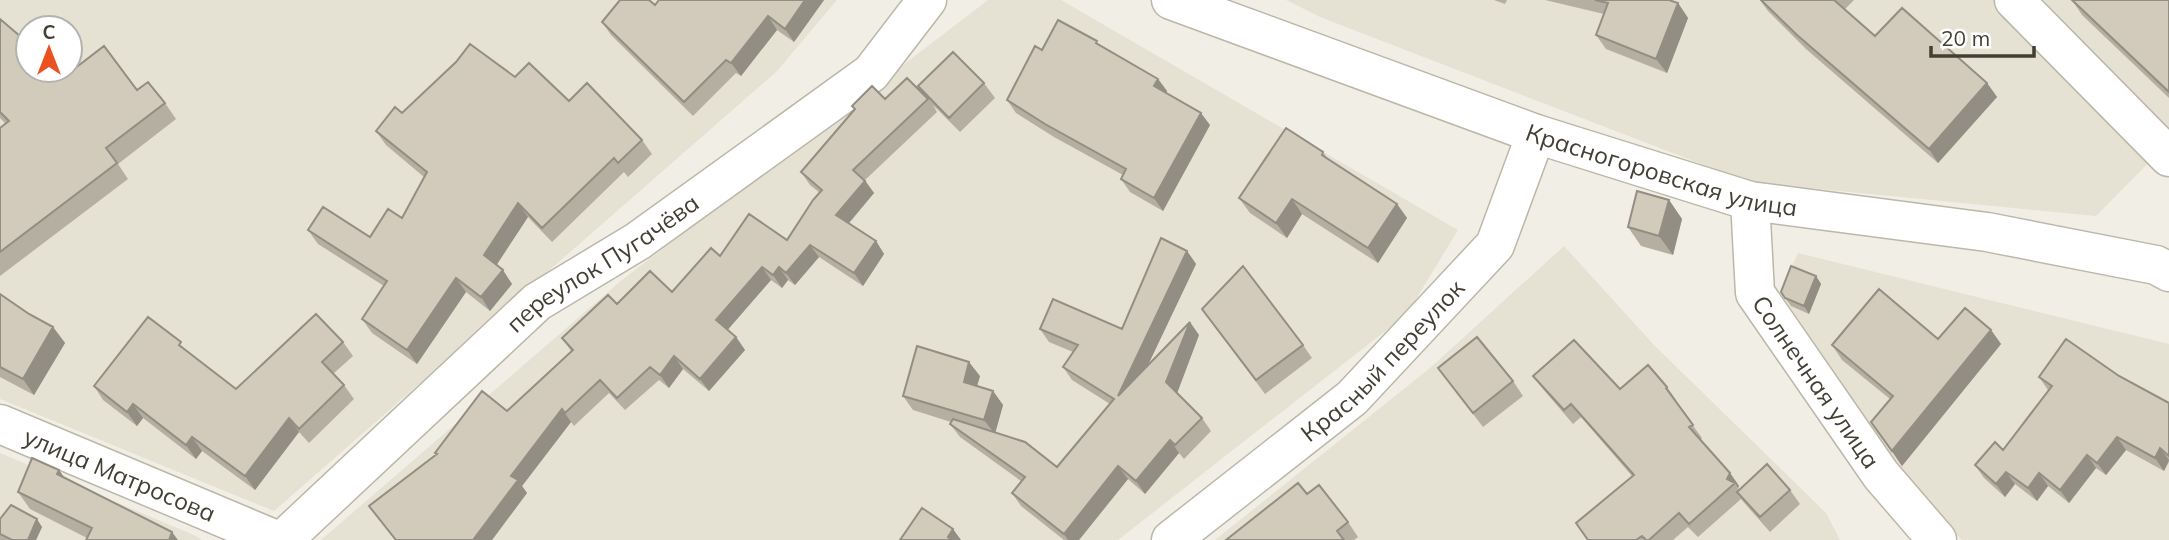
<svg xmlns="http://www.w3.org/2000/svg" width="2169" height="540" font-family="Mulish,sans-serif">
<rect width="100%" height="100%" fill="#f1efe5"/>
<path fill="#e5e1d3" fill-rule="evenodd" d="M 0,0 L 837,0 L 776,72 L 274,511 L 0,399 ZM 28,28 L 70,28 L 70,70 L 28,70 Z
M 988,0 L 1061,0 L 1458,230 L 1407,314 L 1118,540 L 321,540 L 622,280 Z
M 1286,0 L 2169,0 L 2169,142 L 2096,216 L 1748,182 L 1320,17 Z
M 1564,246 L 1654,345 L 1826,513 L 1840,540 L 1215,540 L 1430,368 Z
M 1798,253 L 2169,344 L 2169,540 L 1962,540 L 1879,459 L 1775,303 Z
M 0,453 L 196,536 L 202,540 L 0,540 Z"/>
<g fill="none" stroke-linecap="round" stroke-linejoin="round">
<defs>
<g id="minor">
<path id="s1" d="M 1171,0 L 1536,134 L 1750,201 L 1987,232 L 2156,265 L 2169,272"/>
<path d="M 2014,0 L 2169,157"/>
<path id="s2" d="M 1750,201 L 1755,293 L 1881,475 L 1937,540"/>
<path id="s3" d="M 0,424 L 276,540"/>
<path id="s4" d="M 283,540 L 537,302 L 638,241 L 871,73 L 927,0"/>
<path id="s5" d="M 1171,540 L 1352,398 L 1495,245 L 1536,134"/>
</g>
</defs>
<use href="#minor" stroke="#bcb7a8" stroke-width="41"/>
<use href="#minor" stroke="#fff" stroke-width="38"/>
</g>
<path fill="#b5afa1" d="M 824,0 L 794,42 L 777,30 L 741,76 L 736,73 L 693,116 L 611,35 L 602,22 L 655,5 Z
M 1494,0 L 1507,0 L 1505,4 Z
M 1545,0 L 1669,0 L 1678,3 L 1688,18 L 1667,73 L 1606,49 L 1596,35 L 1604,14 Z
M 1760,0 L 1854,0 L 1845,9 L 1875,36 L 1987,83 L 1997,97 L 1938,163 L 1806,49 L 1768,11 Z
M 2072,0 L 2169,0 L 2169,98 L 2082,15 Z
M 0,19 L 65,76 L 137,90 L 165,103 L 176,119 L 118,164 L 128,179 L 0,276 L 0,128 L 6,124 L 0,118 Z
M 1101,46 L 1158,79 L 1167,91 L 1167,93 L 1210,125 L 1163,211 L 1130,192 L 1121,179 L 1123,175 L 1054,137 L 1016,113 L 1007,100 L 1042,50 Z
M 456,62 L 515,77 L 569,101 L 642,140 L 652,154 L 628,177 L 624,172 L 552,242 L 528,217 L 496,265 L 512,284 L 490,311 L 466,292 L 417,364 L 372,333 L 362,319 L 384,286 L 318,244 L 308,230 L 370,237 L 402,218 L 424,177 L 386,145 L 376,131 L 402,113 Z
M 984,83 L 995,98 L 960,132 L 933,105 L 937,112 L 865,180 L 874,193 L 848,223 L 876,241 L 884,254 L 863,286 L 819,257 L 795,285 L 788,280 L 782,288 L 771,280 L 727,330 L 736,337 L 745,350 L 709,391 L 683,369 L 669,388 L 659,380 L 625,410 L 609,393 L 574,426 L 571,422 L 522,486 L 527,493 L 492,540 L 395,540 L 378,518 L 369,506 L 436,454 L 435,453 L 507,411 L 571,351 L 562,338 L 617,304 L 672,292 L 720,256 L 787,240 L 820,193 L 810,185 L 801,172 L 855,110 L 852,106 L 885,99 L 924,94 L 918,86 Z
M 1323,152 L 1328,159 L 1397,204 L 1407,218 L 1378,263 L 1302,214 L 1287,238 L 1250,213 L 1239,198 Z
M 1669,200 L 1682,219 L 1673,255 L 1641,246 L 1628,227 Z
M 1187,251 L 1196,264 L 1148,365 L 1199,335 L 1177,393 L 1202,418 L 1211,431 L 1184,459 L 1179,453 L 1145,494 L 1128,479 L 1079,540 L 1064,540 L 1021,506 L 1012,493 L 1021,481 L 960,437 L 950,424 L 951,422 L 913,410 L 903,396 L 980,376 L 977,386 L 993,391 L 1003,405 L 995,432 L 1057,467 L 1110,404 L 1072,380 L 1063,367 L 1073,352 L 1049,342 L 1040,329 L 1122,329 Z
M 1816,276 L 1821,284 L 1809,314 L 1791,306 L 1781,292 Z
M 0,294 L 29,314 L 53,327 L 65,343 L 34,395 L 0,377 Z
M 1202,309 L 1303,345 L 1312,358 L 1265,394 Z
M 1991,330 L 2001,344 L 1902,466 L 1871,422 L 1890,399 L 1842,360 L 1832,345 L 1938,339 Z
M 343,342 L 353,356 L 333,374 L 344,385 L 354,399 L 309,443 L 299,432 L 255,490 L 202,451 L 196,459 L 143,418 L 137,426 L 103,400 L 94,386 L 188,352 L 236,389 Z
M 1438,368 L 1513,381 L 1523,396 L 1483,427 Z
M 1533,376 L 1620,389 L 1667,387 L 1676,400 L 1675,401 L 1702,438 L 1700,440 L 1730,473 L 1739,486 L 1738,488 L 1739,490 L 1790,490 L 1800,504 L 1770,532 L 1747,506 L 1741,499 L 1698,537 L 1688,527 L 1673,540 L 1588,540 L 1632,476 L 1581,417 L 1573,424 L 1543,389 Z
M 2119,376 L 2169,403 L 2169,462 L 2164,471 L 2126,450 L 2106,475 L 2096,468 L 2069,503 L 2048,486 L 2037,501 L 2015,484 L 2005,497 L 1984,478 L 1975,465 L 2003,450 L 2048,390 L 2039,377 Z
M 59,470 L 65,479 L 172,532 L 87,538 L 30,509 L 18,492 Z
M 1307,494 L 1348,522 L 1358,537 L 1354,540 L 1226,540 Z
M 0,519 L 42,527 L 36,540 L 0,540 Z"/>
<path fill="#938e83" d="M 805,0 L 824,0 L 794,42 L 785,29 Z
M 1678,3 L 1688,18 L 1667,73 L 1656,59 Z
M 768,16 L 777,30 L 741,76 L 731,63 Z
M 1158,79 L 1167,91 L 1163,99 L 1154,86 Z
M 1987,83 L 1997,97 L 1938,163 L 1929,149 Z
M 1201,113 L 1210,125 L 1163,211 L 1154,198 Z
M 865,181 L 874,193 L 845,228 L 836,215 Z
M 1292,199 L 1302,214 L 1287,238 L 1276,223 Z
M 1669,200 L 1682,219 L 1673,255 L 1659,236 Z
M 518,203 L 528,217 L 494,269 L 484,255 Z
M 1397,204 L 1407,218 L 1378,263 L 1368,248 Z
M 876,241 L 884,254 L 863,286 L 854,273 Z
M 810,245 L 819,257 L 795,285 L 786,273 Z
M 1187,251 L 1196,264 L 1127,409 L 1118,396 Z
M 762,267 L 771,280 L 725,333 L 716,320 Z
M 779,267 L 788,280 L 782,288 L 773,275 Z
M 503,270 L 512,284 L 490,311 L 481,297 Z
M 1816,276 L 1821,284 L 1809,314 L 1804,306 Z
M 456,278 L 466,292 L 417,364 L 407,350 Z
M 1190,322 L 1199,335 L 1176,396 L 1166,382 Z
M 53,327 L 65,343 L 34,395 L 23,379 Z
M 1991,330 L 2001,344 L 1902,466 L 1892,451 Z
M 736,337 L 745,350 L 709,391 L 700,379 Z
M 674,356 L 683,369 L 669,388 L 660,375 Z
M 969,362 L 980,376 L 974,396 L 964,382 Z
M 993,391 L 1003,405 L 995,434 L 984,420 Z
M 133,404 L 143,418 L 137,426 L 127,412 Z
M 562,409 L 571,422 L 522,486 L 527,493 L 492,540 L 473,540 L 511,476 Z
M 289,418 L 299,432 L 255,490 L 245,476 Z
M 192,437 L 202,451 L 196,459 L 186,445 Z
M 2117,437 L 2126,450 L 2106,475 L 2097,463 Z
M 1170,440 L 1179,453 L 1145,494 L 1136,481 Z
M 2160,448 L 2169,460 L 2164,471 L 2155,458 Z
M 2087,455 L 2096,468 L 2069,503 L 2060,490 Z
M 1118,466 L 1128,479 L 1079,540 L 1068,540 L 1064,534 Z
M 59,470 L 71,487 L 57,474 Z
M 2006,472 L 2015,484 L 2005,497 L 1996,484 Z
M 1730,473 L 1739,486 L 1738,488 L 1735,483 L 1727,479 Z
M 2039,473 L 2048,486 L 2037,501 L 2028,488 Z
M 37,519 L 42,527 L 36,540 L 28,540 Z
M 953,529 L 961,540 L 950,540 L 948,537 Z
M 172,532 L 178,540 L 169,540 Z"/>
<path fill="#d2cbbb" stroke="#938e83" stroke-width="2" d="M 620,0 L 649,0 L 655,5 L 659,0 L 805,0 L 785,29 L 768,16 L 731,63 L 726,60 L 684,102 L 602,22 Z
M 1595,0 L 1669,0 L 1678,3 L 1656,59 L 1596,35 L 1608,3 Z
M 1761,0 L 1834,0 L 1875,36 L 1902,8 L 1987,83 L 1929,149 L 1797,35 Z
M 2072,0 L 2169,0 L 2169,92 Z
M 0,19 L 28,43 L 28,70 L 58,70 L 65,76 L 104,46 L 137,90 L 148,82 L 165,103 L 106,148 L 117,163 L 0,252 L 0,128 L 9,121 L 0,112 Z
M 1058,20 L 1097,41 L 1096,43 L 1158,79 L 1154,86 L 1201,113 L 1154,198 L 1121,179 L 1126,169 L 1045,124 L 1007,100 L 1035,46 L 1042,50 Z
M 470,44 L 515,77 L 529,63 L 569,101 L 587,83 L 642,140 L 618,163 L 614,158 L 542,228 L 518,203 L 484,255 L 503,270 L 481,297 L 456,278 L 407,350 L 362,319 L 387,281 L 308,230 L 323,207 L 370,237 L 388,209 L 402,218 L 427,172 L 376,131 L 395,107 L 402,113 L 456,62 Z
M 953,52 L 984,83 L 949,118 L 918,86 Z
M 907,78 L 928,99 L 853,170 L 865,181 L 836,215 L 876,241 L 854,273 L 810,245 L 786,273 L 779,267 L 773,275 L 762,267 L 716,320 L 736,337 L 700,379 L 674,356 L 660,375 L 650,367 L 617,398 L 600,380 L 565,413 L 562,409 L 511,476 L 518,480 L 473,540 L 396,540 L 369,506 L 437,454 L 435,453 L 482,391 L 507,411 L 573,350 L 562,338 L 608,295 L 617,304 L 650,271 L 672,292 L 711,248 L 720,256 L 749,214 L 787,240 L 813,200 L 822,190 L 801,172 L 855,109 L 852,106 L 872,86 L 885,99 Z
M 1286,128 L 1323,152 L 1322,155 L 1397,204 L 1368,248 L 1292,199 L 1276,223 L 1239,198 Z
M 1637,191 L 1669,200 L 1659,236 L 1628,227 Z
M 1161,238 L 1187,251 L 1118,396 L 1190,322 L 1166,382 L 1202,418 L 1175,445 L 1170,440 L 1136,481 L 1118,466 L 1064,534 L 1012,493 L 1025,477 L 950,424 L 953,419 L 1025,442 L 1057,467 L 1114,399 L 1063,367 L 1078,345 L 1040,329 L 1053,299 L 1122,329 Z
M 1243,266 L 1303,345 L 1256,380 L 1202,309 Z
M 1791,266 L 1816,276 L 1804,306 L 1785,298 L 1781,292 Z
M 1879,289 L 1938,339 L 1965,308 L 1991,330 L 1892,451 L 1871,422 L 1893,396 L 1832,345 Z
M 0,294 L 29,314 L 53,327 L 23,379 L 0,367 Z
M 316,314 L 343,342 L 322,362 L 344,385 L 299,429 L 289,418 L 245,476 L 192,437 L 186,445 L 133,404 L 127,412 L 94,386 L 148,317 L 181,342 L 179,345 L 236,389 Z
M 1477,337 L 1513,381 L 1473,413 L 1438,368 Z
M 2066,339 L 2119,376 L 2169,403 L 2169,456 L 2160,448 L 2155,458 L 2117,437 L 2097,463 L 2087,455 L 2060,490 L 2039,473 L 2028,488 L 2006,472 L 1996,484 L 1975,465 L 1995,442 L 2003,450 L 2052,386 L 2039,377 Z
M 1574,340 L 1620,389 L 1648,365 L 1667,387 L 1666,388 L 1693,425 L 1689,427 L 1730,473 L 1727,479 L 1735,483 L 1689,524 L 1679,513 L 1649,540 L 1646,540 L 1642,536 L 1636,540 L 1588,540 L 1576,523 L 1634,475 L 1571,404 L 1564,410 L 1533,376 Z
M 917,346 L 969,362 L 964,382 L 993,391 L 984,420 L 903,396 Z
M 32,458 L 59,470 L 57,474 L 172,532 L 169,540 L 86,540 L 92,528 L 18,492 Z
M 1767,464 L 1790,490 L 1760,517 L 1737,492 Z
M 1298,483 L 1307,494 L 1319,485 L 1348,522 L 1337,531 L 1344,540 L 1226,540 Z
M 11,505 L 37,519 L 28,540 L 12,540 L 0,534 L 0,519 Z
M 922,508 L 953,529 L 948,537 L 952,540 L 900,540 Z"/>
<g text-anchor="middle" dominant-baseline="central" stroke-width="7" stroke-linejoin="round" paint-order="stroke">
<g font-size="24" fill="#433f35" stroke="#fff">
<text stroke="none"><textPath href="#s1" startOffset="520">Красногоровская улица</textPath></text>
<text stroke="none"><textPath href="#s4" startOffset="424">переулок Пугачёва</textPath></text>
<text stroke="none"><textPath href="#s5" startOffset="278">Красный переулок</textPath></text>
<text stroke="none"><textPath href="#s2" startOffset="200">Солнечная улица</textPath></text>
<text stroke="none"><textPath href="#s3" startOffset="130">улица Матросова</textPath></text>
</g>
</g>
<g transform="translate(49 49)"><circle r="33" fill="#ffffff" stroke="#b4b2ae" stroke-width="2"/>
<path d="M0-5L12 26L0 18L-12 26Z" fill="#eb5222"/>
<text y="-10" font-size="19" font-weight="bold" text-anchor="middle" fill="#433f35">С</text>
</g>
<path d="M1931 46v10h103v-10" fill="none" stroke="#433f35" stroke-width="3.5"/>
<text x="1941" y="46" font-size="21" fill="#433f35" stroke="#ffffff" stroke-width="5" paint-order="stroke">20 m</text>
</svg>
